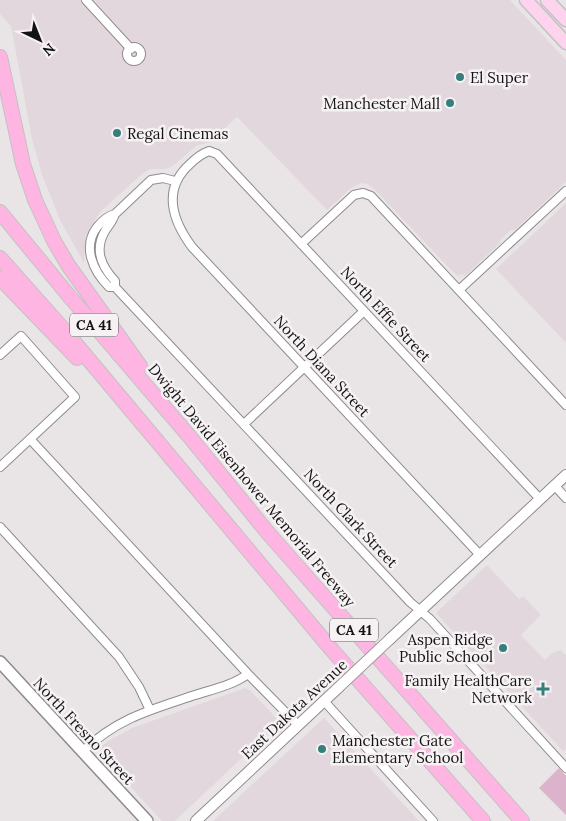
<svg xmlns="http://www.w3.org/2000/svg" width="566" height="821" font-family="Lora,serif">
<rect width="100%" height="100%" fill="#e9e5e7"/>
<path fill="#e3d7de" d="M 0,0 L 510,0 L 566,60 L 566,182 L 515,230 L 511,230 L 501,239 L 500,243 L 465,276 L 462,274 L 458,276 L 455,274 L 375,190 L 367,184 L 362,183 L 351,188 L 327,210 L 237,117 L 210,142 L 196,146 L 173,166 L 166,169 L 150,169 L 141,175 L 100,212 L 89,230 L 85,244 L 84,263 L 60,220 L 42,175 L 32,139 L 11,26 L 0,14 Z
M 566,203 L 566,343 L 496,269 Z
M 487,565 L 519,599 L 523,596 L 540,614 L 540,616 L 521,635 L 545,660 L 552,653 L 561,650 L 566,655 L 566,749 L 563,751 L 437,614 L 437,612 Z
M 245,688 L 250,690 L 277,719 L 279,723 L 175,821 L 162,821 L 97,750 L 108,741 L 132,728 Z
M 324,718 L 419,821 L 213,821 L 258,779 Z"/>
<path fill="#dbb4cb" d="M 559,768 L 566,776 L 566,815 L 539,788 Z"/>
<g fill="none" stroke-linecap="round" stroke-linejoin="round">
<defs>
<path id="minor" d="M 86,0 L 131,49
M127 54a7 7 0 1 1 14 0a7 7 0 1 1-14 0Z
M 115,214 C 113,221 109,225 105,231 C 94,250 101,266 115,281 L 115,287 L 109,287 C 93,271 82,247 97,227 C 102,221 107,216 115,214 Z
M 115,214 L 151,180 L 163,178 L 175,181
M 301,244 L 354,195 L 363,193 L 371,196 L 566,405
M 115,287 L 410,602 L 430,619 L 566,768
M 459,290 L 566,191
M 0,355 L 21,336 L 75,397 L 0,467
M 244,424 L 364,311
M 30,439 L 248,674 L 298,725
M 554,485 L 566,498
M 0,527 L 119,657 L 139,687 L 150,710
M 480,555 L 192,247 C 172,220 162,189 190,164 C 196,158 201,154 209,151 L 217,154 L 540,499
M 324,701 L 433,821
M 83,751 C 118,718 150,710 195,695 C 214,689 233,685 248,674"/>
<path id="tertiary" d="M 390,639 L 566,475
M 196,821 L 339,687"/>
<path id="secondary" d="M 0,662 L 147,821"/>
<path id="primary" d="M 526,0 L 566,43
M 547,0 L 566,20"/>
<path id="motorway" d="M 0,57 L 23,164 L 35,200 L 54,241 L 68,265 L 140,366
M 0,212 L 70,297 L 189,436 L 268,533 L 522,821
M 0,258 L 64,330 L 332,650 L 483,821
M 0,278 L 77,358"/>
</defs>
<use href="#minor" stroke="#8f8b8d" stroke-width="10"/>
<use href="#tertiary" stroke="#8f8b8d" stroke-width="12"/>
<use href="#secondary" stroke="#8f8b8d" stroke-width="14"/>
<use href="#primary" stroke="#c2c2c2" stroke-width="15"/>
<use href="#motorway" stroke="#c2c2c2" stroke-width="16"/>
<use href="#minor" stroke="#fff" stroke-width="8"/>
<use href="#tertiary" stroke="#fff" stroke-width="10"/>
<use href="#secondary" stroke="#fff" stroke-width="11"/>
<use href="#primary" stroke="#fed3ed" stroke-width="12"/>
<use href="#motorway" stroke="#feb5e1" stroke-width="14"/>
<defs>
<path id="tertiary-bridge" d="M 339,687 L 390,639"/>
</defs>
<use href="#tertiary-bridge" stroke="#8f8b8d" stroke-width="12" stroke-linecap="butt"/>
<use href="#tertiary-bridge" stroke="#fff" stroke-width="10"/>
</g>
<g fill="#367f7c" stroke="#f6f2f4" stroke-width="2">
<circle cx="460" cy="77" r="5"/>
<circle cx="450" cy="103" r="5"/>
<circle cx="117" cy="133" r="5"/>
<circle cx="503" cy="648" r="5"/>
<path d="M540.5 681.5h5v5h5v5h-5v5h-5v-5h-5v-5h5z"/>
<circle cx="322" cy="749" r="5"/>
</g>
<g text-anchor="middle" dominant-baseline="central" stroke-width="5" stroke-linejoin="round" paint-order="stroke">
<g fill="#f6f2f4" stroke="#585657" stroke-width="1">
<rect x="70" y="313.5" width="48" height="23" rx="4"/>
<rect x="330" y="618.5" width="48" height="23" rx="4"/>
</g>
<g font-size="14" font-weight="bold" fill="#141314">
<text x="94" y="325">CA 41</text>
<text x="354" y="630">CA 41</text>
</g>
<g font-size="15" fill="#141314" stroke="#f6f2f4" text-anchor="start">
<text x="470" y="77">El Super</text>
<text x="440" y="103" text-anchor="end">Manchester Mall</text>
<text x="127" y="133">Regal Cinemas</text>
<text x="493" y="639" text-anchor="end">Aspen Ridge<tspan x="493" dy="17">Public School</tspan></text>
<text x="532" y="680" text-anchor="end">Family HealthCare<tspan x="532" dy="17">Network</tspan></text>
<text x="332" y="740">Manchester Gate<tspan x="332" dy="17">Elementary School</tspan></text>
</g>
<g font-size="15" fill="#141314" stroke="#f6f2f4">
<text transform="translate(386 314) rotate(47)">North Effie Street</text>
<text transform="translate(322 366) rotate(47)">North Diana Street</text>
<text transform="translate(252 485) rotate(50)">Dwight David Eisenhower Memorial Freeway</text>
<text transform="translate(351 518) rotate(47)">North Clark Street</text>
<text transform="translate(294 709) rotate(-43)">East Dakota Avenue</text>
<text transform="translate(84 731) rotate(47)">North Fresno Street</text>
</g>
</g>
<g transform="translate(40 40) rotate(137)" stroke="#f6f2f4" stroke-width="4" paint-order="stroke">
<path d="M0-4L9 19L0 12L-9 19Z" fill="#141314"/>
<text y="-8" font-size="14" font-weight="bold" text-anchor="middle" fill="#141314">N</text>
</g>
</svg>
